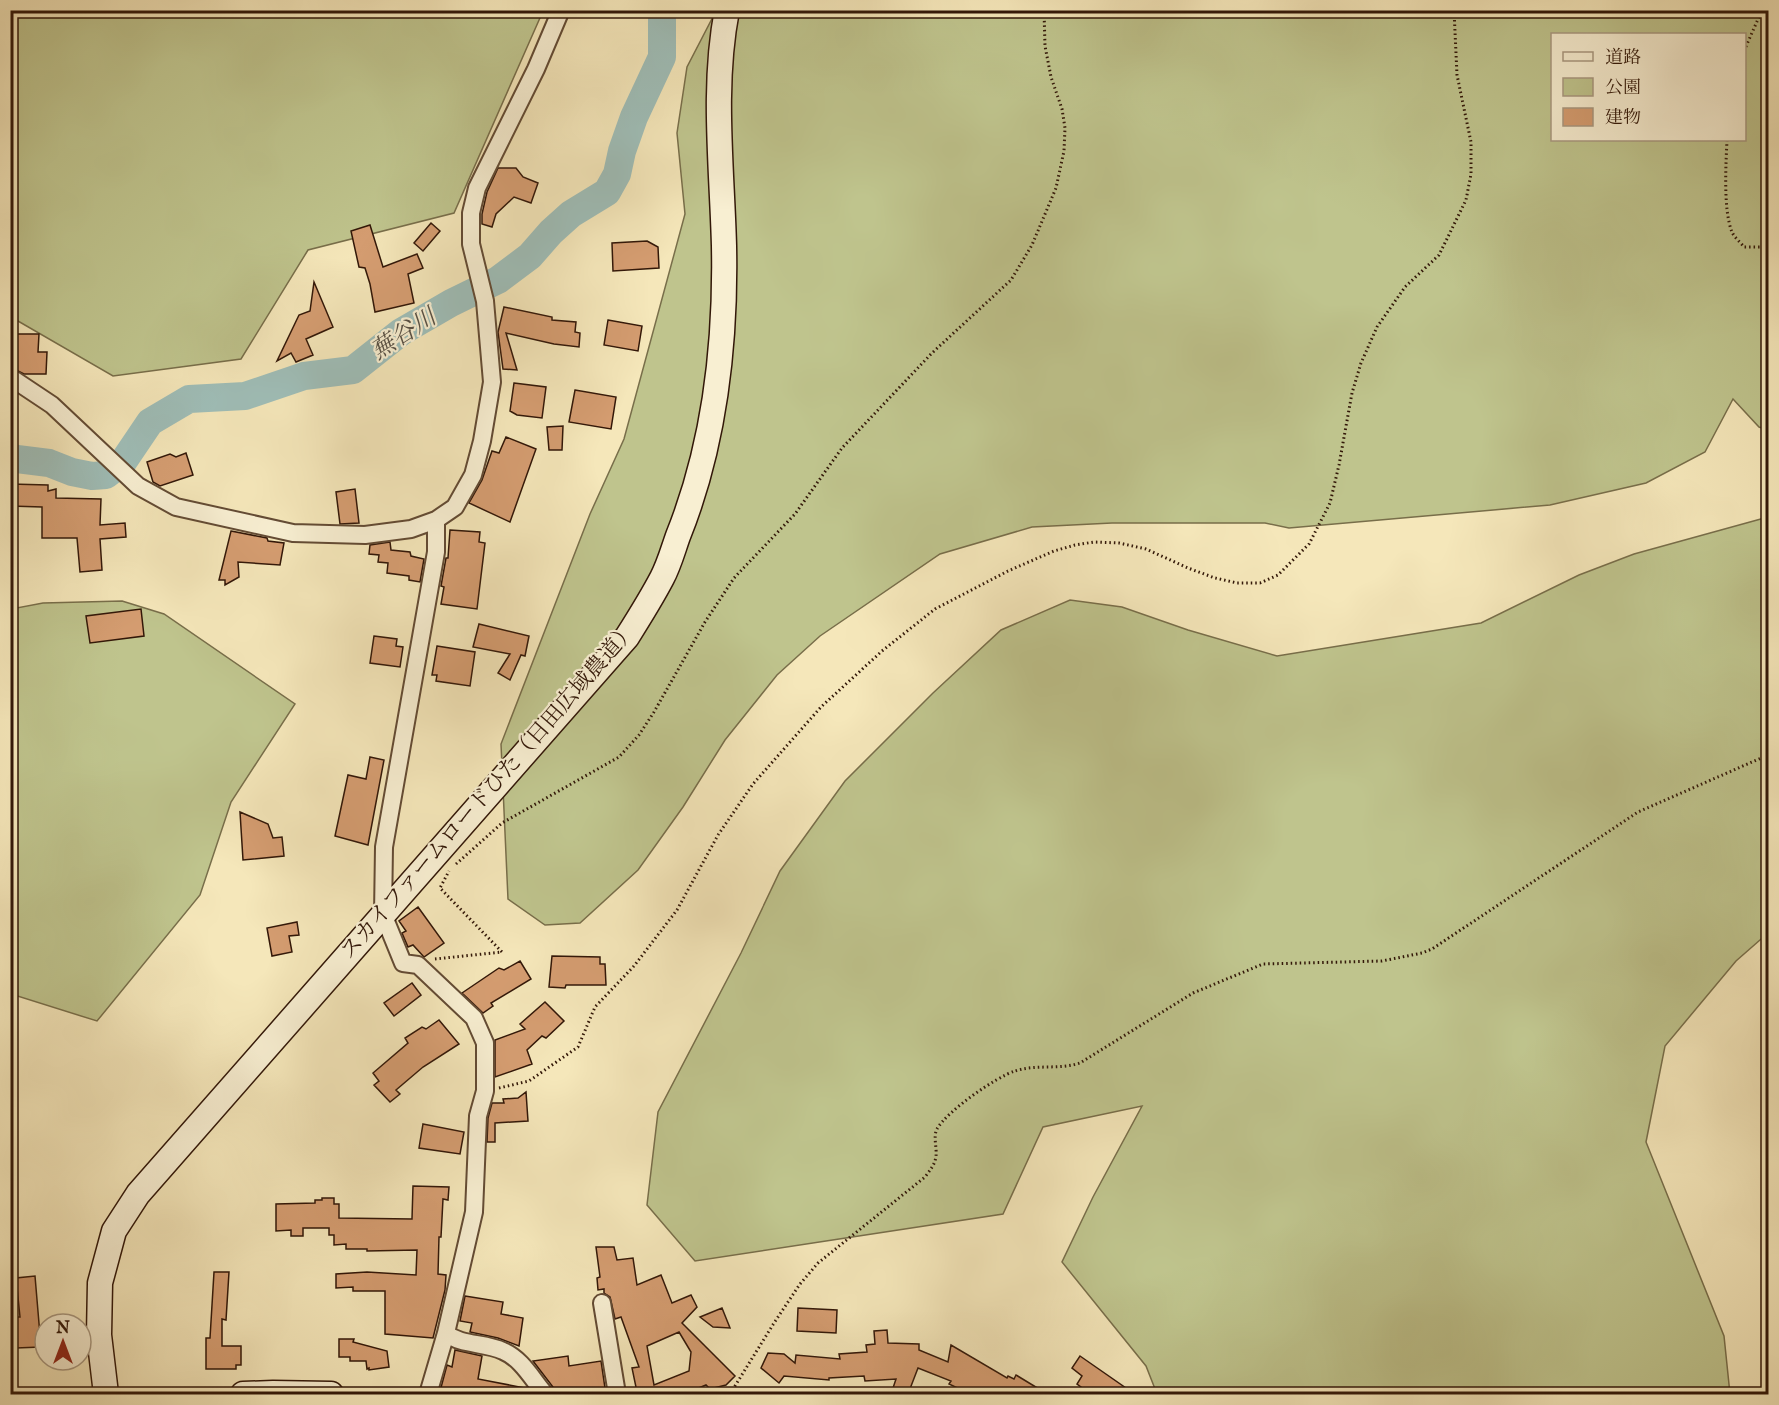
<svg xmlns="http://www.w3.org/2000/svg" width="1779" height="1405" font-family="'IM FELL English','Noto Serif JP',serif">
<rect width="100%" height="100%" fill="#f5e7ba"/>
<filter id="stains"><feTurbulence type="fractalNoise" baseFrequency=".00333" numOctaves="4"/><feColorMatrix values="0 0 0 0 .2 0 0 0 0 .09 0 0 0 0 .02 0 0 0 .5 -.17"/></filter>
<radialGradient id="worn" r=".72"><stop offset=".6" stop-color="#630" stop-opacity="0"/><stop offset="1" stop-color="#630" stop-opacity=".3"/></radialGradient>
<path fill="#bfc48d" stroke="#786e4a" stroke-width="1.5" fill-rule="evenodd" d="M 11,11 L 543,11 L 454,213 L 308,250 L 241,359 L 113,376 L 11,317 Z
M 716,11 L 1768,11 L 1768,430 L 1759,427 L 1733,399 L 1705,452 L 1646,483 L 1550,505 L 1289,528 L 1265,523 L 1112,523 L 1032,527 L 940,554 L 820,636 L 777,675 L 725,740 L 683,807 L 638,870 L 580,923 L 545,925 L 508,899 L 501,744 L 590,514 L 624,439 L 685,214 L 677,133 L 687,67 ZM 1552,34 L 1744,34 L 1744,140 L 1552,140 Z
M 1768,517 L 1768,933 L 1736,961 L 1665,1046 L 1646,1142 L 1724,1336 L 1730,1394 L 1157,1394 L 1146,1366 L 1062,1262 L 1093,1197 L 1142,1106 L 1043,1127 L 1003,1214 L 695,1261 L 647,1205 L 658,1112 L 741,953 L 780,871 L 845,781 L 933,693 L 1001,630 L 1070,600 L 1122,607 L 1188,630 L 1277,656 L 1481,623 L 1579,575 L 1634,554 Z
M 122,601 L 164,614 L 295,704 L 231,802 L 200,895 L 97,1021 L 11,994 L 11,609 L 43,603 Z"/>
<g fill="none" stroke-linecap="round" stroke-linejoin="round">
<path stroke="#9fbeb8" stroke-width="28" d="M 10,457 L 17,459 L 49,463 L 72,472 L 92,476 L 106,475 L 123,462 L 150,422 L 189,399 L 245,396 L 304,376 L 353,370 L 401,332 L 451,303 L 498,280 L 530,256 L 551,232 L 571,214 L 607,192 L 617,174 L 622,151 L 634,117 L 662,57 L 662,10"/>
</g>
<path fill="#d59d71" stroke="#321708" stroke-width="1.5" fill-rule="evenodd" d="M 498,168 L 516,168 L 523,177 L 538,183 L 531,203 L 514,197 L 496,214 L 492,227 L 482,224 L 482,214 L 487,192 Z
M 431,223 L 440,231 L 423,251 L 414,243 Z
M 370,225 L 383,267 L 417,254 L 423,268 L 408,274 L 414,303 L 375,312 L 370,284 L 365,268 L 359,267 L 351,231 Z
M 647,241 L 658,247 L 659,268 L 613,271 L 612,243 Z
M 314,282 L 333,327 L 306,339 L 313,355 L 296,362 L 291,353 L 277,361 L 299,315 L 310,311 Z
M 504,307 L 552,317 L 552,320 L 576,322 L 575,332 L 580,333 L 579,347 L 554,344 L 506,333 L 517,370 L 503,369 L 498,332 Z
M 608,320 L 642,326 L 638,351 L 604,345 Z
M 10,334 L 39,334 L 38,352 L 47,352 L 46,374 L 24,374 L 10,367 Z
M 514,383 L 546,387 L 542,418 L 517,415 L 510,411 Z
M 575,390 L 616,397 L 611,429 L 569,422 Z
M 563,426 L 562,450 L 549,450 L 547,427 Z
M 506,437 L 536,449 L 510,522 L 469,503 L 482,480 L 492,451 L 499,453 Z
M 186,453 L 193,475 L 160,486 L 153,482 L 147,462 L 170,454 L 176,457 Z
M 10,484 L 48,485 L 48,491 L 56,489 L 56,498 L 101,499 L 100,525 L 125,523 L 126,537 L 100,539 L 102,570 L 80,572 L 77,538 L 42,538 L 42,507 L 10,506 Z
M 355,489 L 359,523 L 340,524 L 336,492 Z
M 450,530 L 480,532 L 479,542 L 485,543 L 477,609 L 441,604 L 444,587 L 441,586 L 446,558 L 448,558 Z
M 231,531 L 267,538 L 268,541 L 284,543 L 280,565 L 238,562 L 239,577 L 225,585 L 225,580 L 219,580 Z
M 390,542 L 391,550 L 410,552 L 411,556 L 424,559 L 420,582 L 409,580 L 409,576 L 387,573 L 388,563 L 378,562 L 379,555 L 369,554 L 370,545 Z
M 141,609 L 144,636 L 90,643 L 86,616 Z
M 479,624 L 529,636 L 525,656 L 521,655 L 510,680 L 498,673 L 510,654 L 473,647 Z
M 374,636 L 397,639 L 396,646 L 403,647 L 400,667 L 370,663 Z
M 437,646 L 475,652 L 470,686 L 436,681 L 437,675 L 432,675 Z
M 370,757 L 384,760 L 368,845 L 335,836 L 348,775 L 366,779 Z
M 240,812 L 268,824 L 273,838 L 282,837 L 284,856 L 243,860 Z
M 418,907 L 444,943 L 424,957 L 413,945 L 408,947 L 402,933 L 406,931 L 399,921 Z
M 297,922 L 299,935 L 289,936 L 292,952 L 272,956 L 267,928 Z
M 552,956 L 600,957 L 600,964 L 605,964 L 606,985 L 566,985 L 565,988 L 549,987 Z
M 520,961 L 531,979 L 491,1003 L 493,1006 L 483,1013 L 462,993 L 499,968 L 504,970 Z
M 412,983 L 421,995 L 394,1016 L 384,1003 Z
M 545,1002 L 564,1021 L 546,1038 L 542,1036 L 527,1050 L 532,1064 L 495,1077 L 495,1040 L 525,1029 L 520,1024 Z
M 439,1020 L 459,1044 L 423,1067 L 396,1090 L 400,1094 L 390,1102 L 374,1085 L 379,1081 L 373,1073 L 408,1043 L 405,1038 L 422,1027 L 426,1029 Z
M 526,1092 L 528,1121 L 495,1123 L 495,1142 L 487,1142 L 488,1118 L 492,1103 L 504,1103 L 503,1099 L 518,1098 Z
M 423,1124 L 464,1132 L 460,1154 L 419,1148 Z
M 413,1186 L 449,1187 L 448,1200 L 443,1199 L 441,1237 L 439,1237 L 438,1274 L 446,1275 L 445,1290 L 433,1338 L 385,1334 L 385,1291 L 353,1291 L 353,1287 L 336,1288 L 336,1274 L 367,1272 L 416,1275 L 417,1250 L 367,1251 L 367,1249 L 346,1249 L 346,1244 L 334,1245 L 334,1235 L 329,1235 L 329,1228 L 303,1228 L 303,1236 L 291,1236 L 291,1230 L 276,1231 L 276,1204 L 315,1203 L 315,1200 L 322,1200 L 322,1198 L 334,1198 L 334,1204 L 339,1204 L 339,1218 L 412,1219 Z
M 596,1247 L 614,1247 L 617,1260 L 633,1258 L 637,1285 L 661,1275 L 672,1303 L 691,1295 L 697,1307 L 682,1323 L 735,1376 L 726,1385 L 710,1389 L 706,1385 L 682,1395 L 633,1395 L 637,1392 L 632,1368 L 639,1367 L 621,1317 L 615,1319 L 610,1297 L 604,1293 L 604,1289 L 598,1290 L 597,1278 L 600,1277 ZM 679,1332 L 691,1352 L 689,1371 L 654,1385 L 647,1346 Z
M 214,1272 L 229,1272 L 226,1320 L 222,1319 L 222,1346 L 241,1346 L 241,1365 L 236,1365 L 236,1369 L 206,1369 L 206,1338 L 210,1338 Z
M 35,1276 L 41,1347 L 16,1348 L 15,1317 L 20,1317 L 16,1278 Z
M 465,1296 L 503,1302 L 501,1314 L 523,1318 L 519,1346 L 498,1338 L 470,1332 L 472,1323 L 460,1321 Z
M 722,1308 L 730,1328 L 713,1327 L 700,1317 Z
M 798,1308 L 837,1310 L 836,1333 L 797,1331 Z
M 887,1330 L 888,1343 L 919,1344 L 919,1350 L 948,1362 L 951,1345 L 1007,1378 L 1008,1376 L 1014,1379 L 1016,1375 L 1049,1395 L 972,1395 L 949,1384 L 951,1381 L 918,1368 L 908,1394 L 893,1388 L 896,1379 L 865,1381 L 864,1376 L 829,1378 L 829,1380 L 784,1376 L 779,1383 L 761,1368 L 768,1353 L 784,1354 L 795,1363 L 796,1355 L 840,1359 L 839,1354 L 867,1352 L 866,1345 L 875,1344 L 874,1331 Z
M 339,1339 L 354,1339 L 353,1342 L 387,1351 L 389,1367 L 369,1370 L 369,1368 L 367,1369 L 366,1361 L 350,1361 L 350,1357 L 339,1357 Z
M 455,1350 L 482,1356 L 478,1379 L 525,1388 L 525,1395 L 439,1395 L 447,1365 L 452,1367 Z
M 568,1356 L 569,1366 L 601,1361 L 606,1395 L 555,1395 L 553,1387 L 533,1361 Z
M 1080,1356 L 1136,1395 L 1092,1395 L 1077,1384 L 1082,1376 L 1072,1368 Z"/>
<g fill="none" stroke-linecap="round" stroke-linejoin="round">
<defs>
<path id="street" d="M 10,377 L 52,405 L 138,486 L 176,507 L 293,533 L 365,535 L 411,529 L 436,520 L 455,507 L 473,475 L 482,441 L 492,382 L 485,301 L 471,244 L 471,213 L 477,188 L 536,69 L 561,10
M 602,1303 L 617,1394
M 446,1333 C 461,1346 484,1342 503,1351 C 522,1359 532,1379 545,1394
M 428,1394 L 446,1333 L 474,1212 L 478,1116 L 485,1091 L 485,1043 L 474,1018 L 418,965 L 403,963 L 383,914 L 384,847 L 436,552 L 436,520"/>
<path id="secondary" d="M 106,1394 L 99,1335 L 100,1283 L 114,1231 L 138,1194 L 627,637 C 639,618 651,599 662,578 C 669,565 673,550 678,536 C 715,444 726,345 724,246 C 722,168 712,87 727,10
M 243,1394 L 273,1393 L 331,1394"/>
</defs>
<use href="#street" stroke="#634b34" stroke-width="20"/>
<use href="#secondary" stroke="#321708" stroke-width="27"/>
<path stroke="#321708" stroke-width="3" stroke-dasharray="1.5 3" stroke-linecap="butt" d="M 1744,51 L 1762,10
M 1727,140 C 1726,163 1723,210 1732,232 C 1734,237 1740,242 1744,247 L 1768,247
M 456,864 L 502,823 L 619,757 L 639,735 L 654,712 L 705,622 L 734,578 L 795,514 L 842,448 L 932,353 L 1011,280 L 1032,245 L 1056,188 L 1064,151 L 1065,128 L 1062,109 L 1051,77 L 1045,46 L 1044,10
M 435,959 L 502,952 L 440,888 L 449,871
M 499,1088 L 529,1081 L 578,1047 L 595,1007 L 634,966 L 677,910 L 718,835 L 753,784 L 821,707 L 882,651 L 935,609 L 1008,571 L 1054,551 L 1075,545 L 1094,542 L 1119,543 L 1146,549 L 1188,568 L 1215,578 L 1237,583 L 1260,583 L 1278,575 L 1309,544 L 1330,503 L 1339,465 L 1352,393 L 1361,363 L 1377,327 L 1405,287 L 1439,255 L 1466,200 L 1471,174 L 1471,142 L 1457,75 L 1454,10
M 730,1394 L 774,1323 L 800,1284 L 818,1263 L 925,1177 C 930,1170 935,1165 936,1156 C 937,1148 933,1136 937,1129 C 947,1111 996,1077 1015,1071 C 1036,1064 1059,1070 1080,1063 L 1193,993 L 1263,964 L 1382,961 L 1422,953 L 1432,949 L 1638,812 L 1768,755"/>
<use href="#street" stroke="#f8efd2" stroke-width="16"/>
<use href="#secondary" stroke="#f8efd2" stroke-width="24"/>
</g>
<g text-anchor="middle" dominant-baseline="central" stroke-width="4.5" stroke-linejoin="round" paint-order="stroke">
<g font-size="22" fill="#321708" stroke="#f8efd2">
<text transform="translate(489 791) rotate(-49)">スカイファームロードひた（日田広域農道）</text>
</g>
<g font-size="24" font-style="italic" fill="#585146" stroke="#f8efd2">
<text transform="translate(404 335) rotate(-33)">蕪谷川</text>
</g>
</g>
<rect width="1779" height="1405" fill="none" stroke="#f5e7ba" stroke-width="36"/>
<rect x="12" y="12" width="1755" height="1381" fill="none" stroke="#321708" stroke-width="3"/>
<rect x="18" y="18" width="1743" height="1369" fill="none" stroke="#321708" stroke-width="1.5"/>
<rect x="1551" y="33" width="195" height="108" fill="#f8efd2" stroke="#a99981" stroke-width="1.5"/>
<rect x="1563" y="52" width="30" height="9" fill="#f8efd2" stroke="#a99981" stroke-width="1.5"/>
<text x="1605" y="63" font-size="18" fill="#321708">道路</text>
<rect x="1563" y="78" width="30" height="18" fill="#bfc48d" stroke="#a99981" stroke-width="1.5"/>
<text x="1605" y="93" font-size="18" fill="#321708">公園</text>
<rect x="1563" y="108" width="30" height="18" fill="#d59d71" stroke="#a99981" stroke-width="1.5"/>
<text x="1605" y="123" font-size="18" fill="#321708">建物</text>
<g transform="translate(63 1342)"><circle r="28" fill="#f8efd2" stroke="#a99981" stroke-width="1.5"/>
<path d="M0-4.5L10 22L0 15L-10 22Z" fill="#8f2418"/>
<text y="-9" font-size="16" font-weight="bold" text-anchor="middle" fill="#321708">N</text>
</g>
<rect width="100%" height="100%" filter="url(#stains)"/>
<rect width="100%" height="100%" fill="url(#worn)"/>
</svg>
